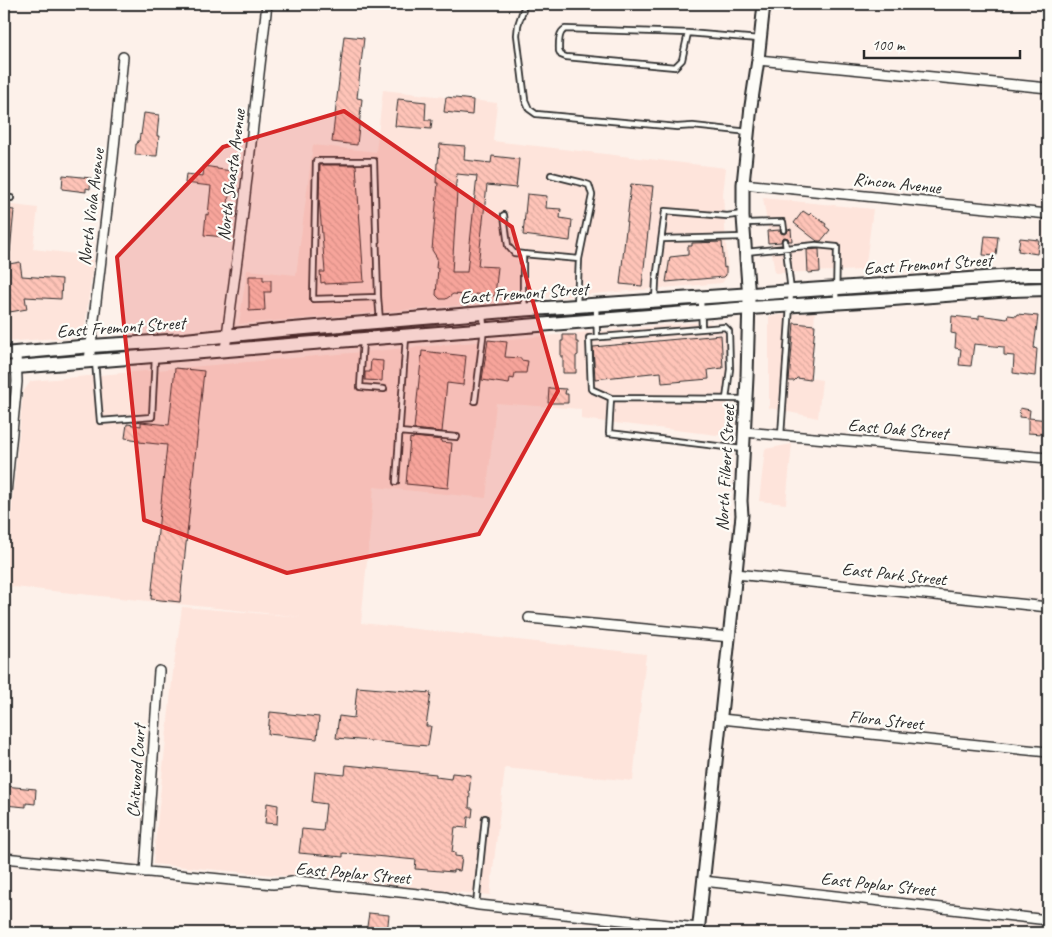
<svg xmlns="http://www.w3.org/2000/svg" width="1052" height="937" font-family="Caveat,sans-serif">
<defs>
<pattern id="building-back-hatch" width="6" height="6" patternUnits="userSpaceOnUse" patternTransform="scale(1.25)"><rect width="6" height="6" fill="#ffc4b8"/><path d="M-1 5l2 2M0 0l6 6M5-1l2 2" fill="none" stroke="#dba99e"/></pattern>
</defs>
<rect width="100%" height="100%" fill="#fdf1ea"/>
<filter id="ink" filterUnits="userSpaceOnUse"><feTurbulence type="fractalNoise" baseFrequency=".02" numOctaves="2"/><feDisplacementMap in="SourceGraphic" scale="10" xChannelSelector="R" yChannelSelector="G"/><feConvolveMatrix kernelMatrix="1 2 1 2 8 2 1 2 1" color-interpolation-filters="sRGB"/></filter>
<g filter="url(#ink)">
<path fill="#fee4db" d="M 383,90 L 497,103 L 493,141 L 726,168 L 723,194 L 728,275 L 722,283 L 239,324 L 247,270 L 296,275 L 313,145 L 376,152 Z
M 763,198 L 873,209 L 865,270 L 775,273 Z
M 4,204 L 38,208 L 33,249 L 94,256 L 84,336 L 4,342 Z
M 815,312 L 810,378 L 822,380 L 818,418 L 769,408 L 769,316 Z
M 704,322 L 720,326 L 730,343 L 726,436 L 581,419 L 581,409 L 496,403 L 486,498 L 374,487 L 361,623 L 646,654 L 633,781 L 505,768 L 490,895 L 153,864 L 173,672 L 182,607 L 303,617 L 4,586 L 23,392 L 31,381 Z
M 792,444 L 786,504 L 759,501 L 765,449 Z"/>
<path fill="url(#building-back-hatch)" stroke="#2b2b2b" fill-rule="evenodd" d="M 344,36 L 364,38 L 357,98 L 362,99 L 357,145 L 332,142 Z
M 446,97 L 473,100 L 472,115 L 444,112 Z
M 398,99 L 426,102 L 425,120 L 432,120 L 431,129 L 395,126 Z
M 144,113 L 159,115 L 157,136 L 159,136 L 157,156 L 135,155 L 136,144 L 137,144 L 138,141 L 139,141 L 140,134 L 141,135 Z
M 440,144 L 465,146 L 464,160 L 491,163 L 492,156 L 519,159 L 516,188 L 487,185 L 478,266 L 498,267 L 495,296 L 475,294 L 475,296 L 453,294 L 446,299 L 440,299 L 436,295 L 438,268 L 436,268 L 437,258 L 432,250 L 438,183 L 436,183 L 437,163 L 438,163 ZM 457,174 L 477,176 L 467,272 L 452,272 L 457,192 L 455,192 Z
M 320,165 L 356,165 L 364,282 L 325,284 L 325,282 L 321,283 L 320,272 L 325,272 L 319,198 Z
M 204,166 L 217,168 L 217,169 L 232,171 L 224,237 L 204,235 L 206,214 L 208,215 L 211,186 L 185,183 L 186,174 L 203,176 Z
M 63,175 L 91,178 L 90,189 L 86,188 L 86,192 L 62,189 Z
M 631,184 L 653,186 L 642,286 L 620,284 Z
M 527,194 L 547,196 L 546,208 L 561,209 L 560,218 L 572,220 L 570,241 L 523,235 Z
M 4,209 L 14,210 L 10,252 L 4,252 Z
M 803,211 L 809,215 L 811,213 L 826,224 L 825,226 L 830,230 L 821,241 L 817,241 L 794,223 Z
M 791,229 L 792,241 L 789,241 L 788,238 L 785,237 L 782,238 L 781,242 L 768,243 L 767,231 L 780,230 L 781,233 L 784,234 L 787,233 L 788,230 Z
M 985,236 L 998,237 L 996,256 L 983,255 Z
M 1020,238 L 1039,240 L 1037,254 L 1018,251 Z
M 722,242 L 724,268 L 726,267 L 726,275 L 724,277 L 666,282 L 670,257 L 688,255 L 688,246 L 692,246 L 692,243 Z
M 819,249 L 820,272 L 808,273 L 807,250 Z
M 20,262 L 22,276 L 62,279 L 61,299 L 25,297 L 27,309 L 4,313 L 4,265 Z
M 249,276 L 263,276 L 263,280 L 271,280 L 271,292 L 264,292 L 265,310 L 249,311 Z
M 1017,314 L 1038,316 L 1034,348 L 1037,349 L 1035,376 L 1013,373 L 1014,356 L 1004,355 L 1004,347 L 974,344 L 971,366 L 959,365 L 961,349 L 955,348 L 956,334 L 951,333 L 952,316 L 979,319 L 979,315 L 1007,319 L 1008,315 L 1017,316 Z
M 794,323 L 815,325 L 810,380 L 797,378 L 794,381 L 789,381 Z
M 563,335 L 576,335 L 576,342 L 578,342 L 578,355 L 576,356 L 576,373 L 563,373 L 563,356 L 561,356 L 561,341 L 563,341 Z
M 721,335 L 723,368 L 708,370 L 709,379 L 662,383 L 661,372 L 595,379 L 593,347 Z
M 488,340 L 507,342 L 505,357 L 521,358 L 521,360 L 528,361 L 526,373 L 515,373 L 514,379 L 510,378 L 509,384 L 482,380 Z
M 422,351 L 466,356 L 463,385 L 447,383 L 442,432 L 414,429 Z
M 371,360 L 383,361 L 382,381 L 365,380 L 365,372 L 370,372 Z
M 175,368 L 204,371 L 180,602 L 151,599 L 167,445 L 139,442 L 139,440 L 125,438 L 127,424 L 141,426 L 141,422 L 169,425 Z
M 549,388 L 566,389 L 565,394 L 568,394 L 568,403 L 548,403 Z
M 1020,408 L 1030,410 L 1029,418 L 1048,420 L 1047,430 L 1044,430 L 1043,434 L 1028,433 L 1028,418 L 1019,417 Z
M 413,437 L 442,440 L 441,442 L 452,443 L 448,488 L 406,484 L 410,438 L 413,439 Z
M 357,687 L 431,693 L 426,726 L 431,726 L 428,746 L 336,738 L 339,716 L 354,718 Z
M 270,712 L 319,717 L 317,739 L 268,734 Z
M 346,765 L 436,774 L 436,777 L 451,779 L 452,773 L 471,775 L 469,794 L 470,794 L 469,808 L 473,808 L 472,817 L 468,817 L 467,828 L 455,827 L 452,852 L 455,853 L 455,856 L 462,857 L 460,871 L 453,870 L 453,872 L 415,869 L 416,860 L 343,853 L 343,857 L 299,853 L 302,829 L 323,831 L 326,804 L 312,802 L 315,772 L 345,775 Z
M 4,786 L 36,789 L 35,804 L 26,803 L 26,807 L 4,805 Z
M 267,803 L 278,805 L 277,824 L 265,823 Z
M 369,913 L 389,915 L 387,933 L 366,933 Z"/>
<g fill="none" stroke-linecap="round" stroke-linejoin="round">
<defs>
<path id="service" d="M 523,10 L 518,25 L 517,35 L 525,100 L 529,109 L 536,114 L 677,127 L 693,126 L 749,132
M 565,29 L 688,33 L 682,60 L 675,67 L 566,57 L 561,55 L 559,51 C 559,43 558,33 565,29 Z
M 688,33 L 759,39
M 551,175 L 583,183 L 589,185 L 592,195 L 579,259
M 4,198 L 11,198
M 504,215 L 508,246 L 514,253 L 523,254
M 745,223 L 783,222 L 784,230
M 662,239 L 744,237
M 746,252 L 816,245 L 837,247 L 836,302
M 378,297 L 313,299 L 316,161 L 374,161 L 378,297 L 380,321
M 701,298 L 702,329
M 655,300 L 656,280 L 665,211 L 727,216 L 743,214
M 596,306 L 597,337
M 525,307 L 523,293 L 523,254 L 579,259 L 577,305
M 363,340 L 360,387 L 384,389
M 95,361 L 100,421 L 152,417 L 155,357
M 611,398 L 591,389 L 589,338 L 725,327 L 729,331 L 730,369 L 726,399
M 475,401 L 484,329 L 483,313
M 399,432 L 457,437
M 781,435 L 791,291 L 785,241
M 742,449 L 609,433 L 611,398 L 745,399
M 396,482 L 406,337
M 476,905 L 485,818"/>
<path id="minor" d="M 758,60 L 1048,88
M 743,184 L 1048,214
M 225,350 L 241,230 L 267,4
M 89,361 L 113,158 L 123,57
M 744,432 L 1048,458
M 4,513 L 17,382 L 16,353
M 736,574 L 1048,607
M 529,618 L 730,637
M 721,719 L 1048,752
M 4,858 L 273,884 L 286,883 L 297,881 L 446,897 L 462,902 L 479,905 L 698,928
M 145,872 L 159,671
M 703,881 L 1048,920"/>
<path id="tertiary" d="M 698,933 L 742,515 L 741,501 L 747,377 L 749,299 L 743,217 L 743,184 L 751,106 L 758,60 L 764,4"/>
<path id="secondary" d="M 4,354 L 91,346 L 185,340 L 281,330 L 518,310 L 1027,275 L 1048,275
M 4,368 L 749,308 L 880,300 L 1011,290 L 1048,289"/>
</defs>
<use href="#service" stroke="#2b2b2b" stroke-width="8"/>
<use href="#minor" stroke="#2b2b2b" stroke-width="12"/>
<use href="#tertiary" stroke="#2b2b2b" stroke-width="15"/>
<use href="#secondary" stroke="#2b2b2b" stroke-width="16"/>
<use href="#service" stroke="#fdfcf7" stroke-width="4.5"/>
<use href="#minor" stroke="#fdfcf7" stroke-width="9"/>
<use href="#tertiary" stroke="#fdfcf7" stroke-width="11"/>
<use href="#secondary" stroke="#fdfcf7" stroke-width="12"/>
</g>
</g>
<path fill="#d62828" fill-opacity="0.2" stroke="#d62828" stroke-width="4" stroke-linejoin="round" d="M 344,111 L 512,227 L 558,391 L 479,534 L 287,573 L 144,520 L 117,257 L 223,147 Z"/>
<g text-anchor="middle" dominant-baseline="central" stroke-width="4.5" stroke-linejoin="round" paint-order="stroke">
<g font-size="18" fill="#2b2b2b" stroke="#fdfcf7">
<text transform="translate(231 175) rotate(-83)">North Shasta Avenue</text>
<text transform="translate(897 183) rotate(6)">Rincon Avenue</text>
<text transform="translate(91 207) rotate(-83)">North Viola Avenue</text>
<text transform="translate(928 264) rotate(-4)">East Fremont Street</text>
<text transform="translate(524 293) rotate(-4)">East Fremont Street</text>
<text transform="translate(121 327) rotate(-4)">East Fremont Street</text>
<text transform="translate(898 429) rotate(5)">East Oak Street</text>
<text transform="translate(725 468) rotate(-87)">North Filbert Street</text>
<text transform="translate(894 574) rotate(6)">East Park Street</text>
<text transform="translate(886 720) rotate(6)">Flora Street</text>
<text transform="translate(136 771) rotate(-86)">Chitwood Court</text>
<text transform="translate(353 873) rotate(5)">East Poplar Street</text>
<text transform="translate(878 884) rotate(6)">East Poplar Street</text>
</g>
</g>
<rect width="1052" height="937" fill="none" stroke="#fdfcf7" stroke-width="20"/>
<rect x="10" y="10" width="1032" height="917" fill="none" stroke="#2b2b2b" stroke-width="2" filter="url(#ink)"/>
<path d="M864 50v8h156v-8" fill="none" stroke="#2b2b2b" stroke-width="2.5"/>
<text x="872" y="50" font-size="15" fill="#2b2b2b" stroke="#fdfcf7" stroke-width="4" paint-order="stroke">100 m</text>
</svg>
